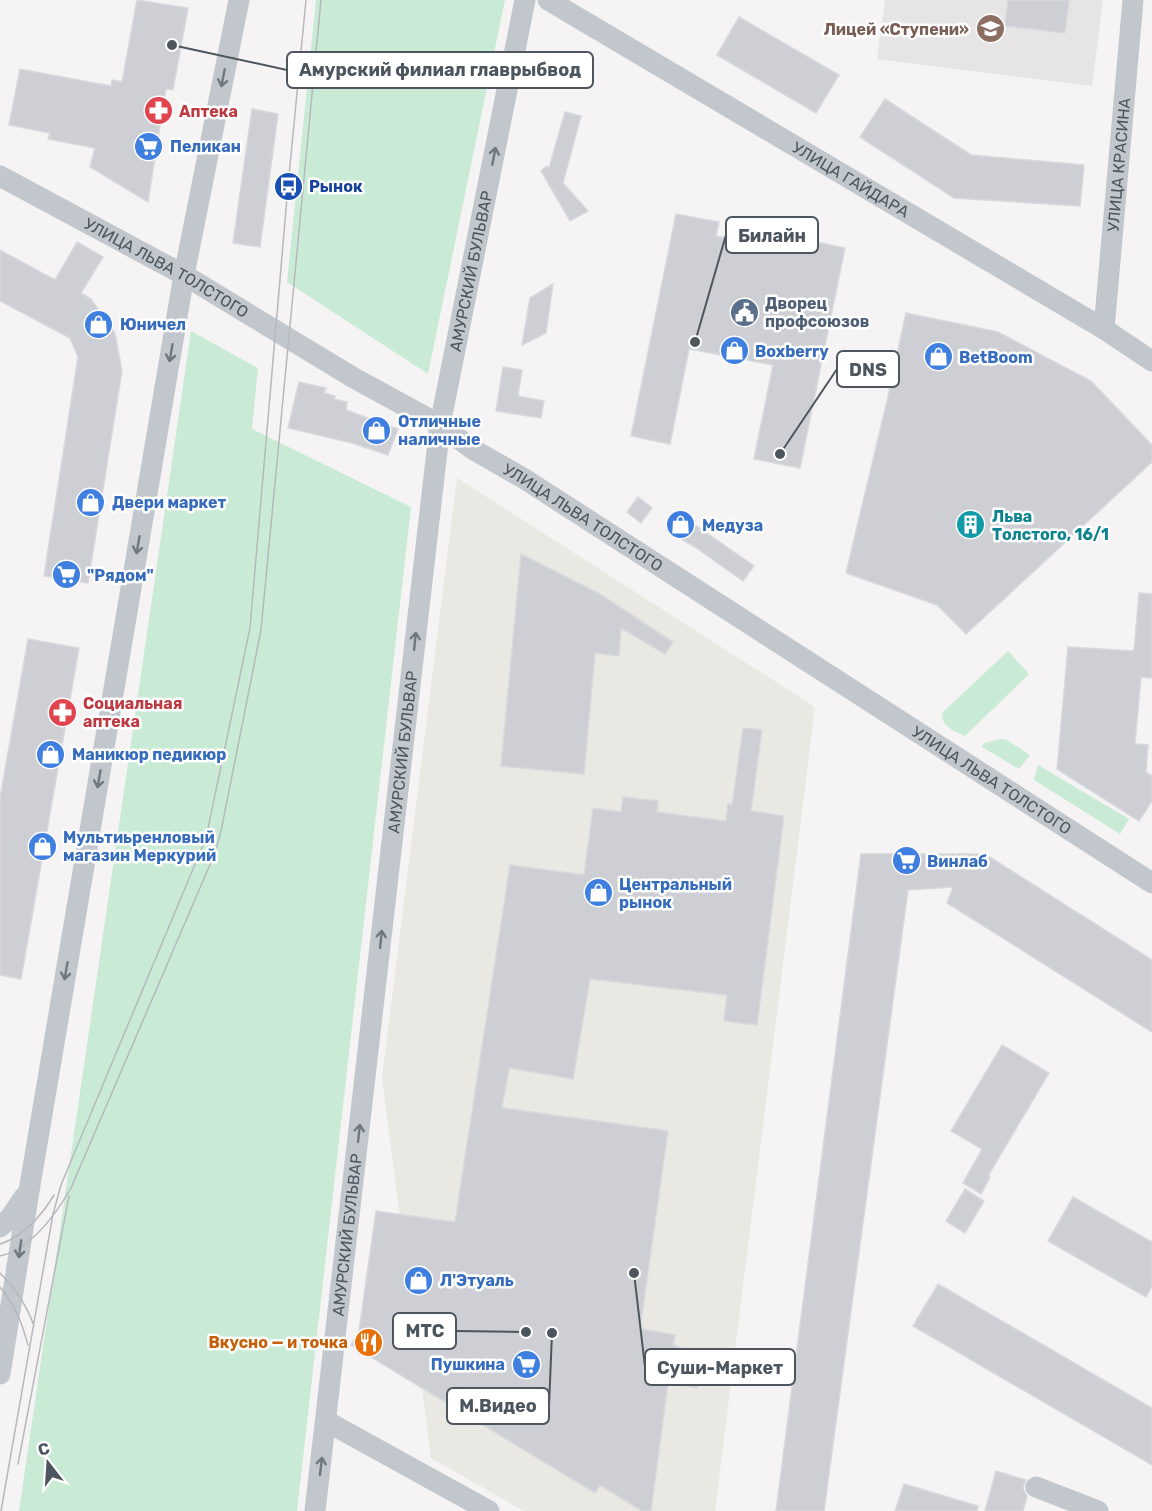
<svg xmlns="http://www.w3.org/2000/svg" width="1152" height="1511" font-family="Rubik,sans-serif">
<rect width="100%" height="100%" fill="#f5f3f3"/>
<path fill="#eae8e2" d="M 457,478 L 815,707 L 715,1511 L 524,1511 L 431,1458 L 382,1078 Z"/>
<path fill="#e6e4e4" d="M 885,0 L 1103,0 L 1092,86 L 877,59 Z"/>
<path fill="#c9ebd6" d="M 316,0 L 505,0 L 428,374 L 287,282 Z
M 191,331 L 258,368 L 252,429 L 411,507 L 297,1511 L 19,1511 Z
M 1008,651 L 1029,674 L 965,736 C 955,731 939,726 943,712 Z
M 1001,739 L 1007,740 L 1030,755 L 1019,769 L 982,747 L 984,743 Z
M 1038,765 L 1129,819 L 1120,834 L 1034,780 Z"/>
<path fill="#cecfd4" stroke="#d8d9dd" stroke-width="1.5" d="M 137,0 L 188,8 L 173,90 L 166,89 L 148,202 L 90,167 L 95,148 L 48,139 L 50,133 L 9,125 L 20,69 L 111,86 L 112,80 L 122,82 Z
M 1008,0 L 1069,0 L 1065,33 L 1005,26 Z
M 739,17 L 839,75 L 816,113 L 717,55 Z
M 885,99 L 971,155 L 1084,165 L 1080,206 L 954,198 L 860,137 Z
M 252,109 L 278,114 L 260,247 L 233,243 Z
M 565,112 L 581,116 L 563,183 L 588,211 L 570,221 L 541,171 L 547,166 L 549,168 Z
M 676,214 L 719,222 L 716,236 L 806,254 L 808,240 L 845,248 L 800,468 L 754,459 L 773,365 L 689,349 L 670,444 L 631,436 Z
M 77,242 L 103,257 L 81,293 L 91,299 L 115,333 L 122,371 L 88,583 L 44,576 L 78,357 L 70,338 L 0,301 L 0,250 L 55,280 Z
M 553,284 L 546,333 L 522,345 L 530,298 Z
M 906,313 L 998,332 L 1091,381 L 1152,445 L 1152,462 L 966,634 L 937,605 L 846,573 L 887,401 Z
M 503,367 L 522,370 L 518,396 L 544,401 L 541,418 L 496,411 Z
M 299,382 L 326,388 L 324,393 L 335,396 L 334,399 L 347,402 L 346,410 L 398,429 L 388,455 L 352,443 L 288,428 Z
M 638,497 L 652,508 L 641,523 L 627,512 Z
M 678,513 L 754,566 L 743,581 L 695,547 L 666,530 Z
M 521,554 L 600,594 L 673,642 L 665,654 L 621,628 L 619,656 L 595,653 L 584,774 L 501,766 Z
M 1139,593 L 1152,594 L 1152,678 L 1141,677 L 1135,744 L 1148,745 L 1146,772 L 1152,776 L 1152,801 L 1139,821 L 1057,769 L 1068,647 L 1134,651 Z
M 28,639 L 79,648 L 21,979 L 0,975 L 0,798 Z
M 743,728 L 762,730 L 751,811 L 784,816 L 757,1025 L 724,1021 L 727,995 L 590,979 L 573,1079 L 509,1068 L 502,1108 L 668,1131 L 640,1329 L 675,1335 L 673,1345 L 702,1356 L 697,1388 L 668,1383 L 651,1511 L 642,1511 L 600,1485 L 595,1493 L 351,1345 L 359,1331 L 376,1211 L 455,1222 L 510,865 L 584,875 L 593,808 L 621,812 L 623,797 L 658,801 L 657,812 L 726,821 L 728,804 L 732,805 Z
M 861,854 L 985,854 L 1152,960 L 1152,1032 L 947,903 L 953,887 L 908,890 L 824,1511 L 776,1511 Z
M 1002,1045 L 1049,1073 L 988,1176 L 990,1177 L 981,1194 L 963,1183 L 982,1149 L 951,1131 Z
M 965,1189 L 984,1201 L 965,1233 L 946,1221 Z
M 1073,1197 L 1152,1242 L 1152,1286 L 1146,1297 L 1048,1241 Z
M 938,1284 L 1152,1408 L 1152,1465 L 913,1326 Z
M 996,1471 L 1026,1480 L 1023,1488 L 1027,1496 L 1023,1511 L 985,1511 Z
M 904,1484 L 978,1506 L 977,1511 L 895,1511 Z"/>
<g fill="none" stroke-linecap="round" stroke-linejoin="round">
<g stroke="#c1c7cd" stroke-width="21">
<path id="s1" d="M 548,0 L 1104,329 L 1152,361"/>
<path id="s2" d="M 0,176 L 184,275 L 354,378 L 440,425 L 474,450 L 523,478 L 1152,883"/>
<path id="s3" d="M 1104,329 L 1133,0"/>
<path d="M 0,1227 L 10,1218 L 25,1196"/>
<path d="M 0,1374 L 29,1191 L 184,275 L 239,0"/>
<path d="M 326,1421 L 489,1511"/>
<path d="M 1036,1487 L 1098,1511"/>
<path id="s4" d="M 315,1511 L 440,425 L 525,0"/>
</g>
<path stroke="#b6b8bc" stroke-width="1.5" d="M 0,1244 C 23,1237 42,1215 54,1195
M 0,1256 C 32,1249 56,1214 71,1188 L 215,853 L 221,831 L 261,630 L 321,0
M 0,1273 C 16,1289 27,1306 34,1326
M 0,1287 C 15,1305 22,1323 28,1345
M 18,1464 L 69,1196
M 1,1511 L 53,1214 L 61,1185 L 206,838 L 250,628 L 288,186 L 306,0"/>
</g>
<defs><path id="oneway-shaft" d="M-6 0H5M1.5-3L5.5 0L1.5 3" fill="none" stroke-width="1.6" stroke-linecap="round" stroke-linejoin="round" transform="scale(1.5)"/></defs>
<g stroke="#70787f">
<use href="#oneway-shaft" transform="translate(223 78) rotate(101)"/>
<use href="#oneway-shaft" transform="translate(494 156) rotate(-79)"/>
<use href="#oneway-shaft" transform="translate(171 353) rotate(100)"/>
<use href="#oneway-shaft" transform="translate(138 545) rotate(100)"/>
<use href="#oneway-shaft" transform="translate(415 641) rotate(-84)"/>
<use href="#oneway-shaft" transform="translate(99 779) rotate(100)"/>
<use href="#oneway-shaft" transform="translate(381 939) rotate(-84)"/>
<use href="#oneway-shaft" transform="translate(66 971) rotate(100)"/>
<use href="#oneway-shaft" transform="translate(359 1133) rotate(-84)"/>
<use href="#oneway-shaft" transform="translate(20 1249) rotate(98)"/>
<use href="#oneway-shaft" transform="translate(321 1466) rotate(-83)"/>
</g>
<defs>
<symbol id="school-disc" viewBox="-11 -11 22 22"><circle r="9.5" fill="#8d6e63" stroke="#fff"/><path d="M0-5L7-2L0 1L-7-2ZM-4 1L0 2.5L4 1V4Q0 6-4 4Z" fill="#fff"/></symbol>
<symbol id="pharmacy-disc" viewBox="-11 -11 22 22"><circle r="9.5" fill="#e0444e" stroke="#fff"/><path d="M-2-6h4v4h4v4h-4v4h-4v-4h-4v-4h4Z" fill="#fff"/></symbol>
<symbol id="supermarket-disc" viewBox="-11 -11 22 22"><circle r="9.5" fill="#3f7fe0" stroke="#fff"/><path d="M-6-5.5h2.5l.6 2H6L4.5 2H-2.5L-4.4-4H-6ZM-1.5 3.2a1.3 1.3 0 1 0 .1 0ZM3 3.2a1.3 1.3 0 1 0 .1 0Z" fill="#fff"/></symbol>
<symbol id="bus-disc" viewBox="-11 -11 22 22"><circle r="9.5" fill="#1a4fb4" stroke="#fff"/><path d="M-5-6H5V4H4V6H2V4H-2V6H-4V4H-5ZM-3.5-4V0h7V-4ZM-3.5 1.2v1.5H-2V1.2ZM2 1.2v1.5H3.5V1.2Z" fill="#fff"/></symbol>
<symbol id="civic-disc" viewBox="-11 -11 22 22"><circle r="9.5" fill="#5c6f8a" stroke="#fff"/><path d="M-.6-6.5H3V-4.5H.6V-3L4-1V1h2V6H-6V1h2V-1L-.6-3ZM-1.2 2.5V6h2.4V2.5Z" fill="#fff"/></symbol>
<symbol id="shop-disc" viewBox="-11 -11 22 22"><circle r="9.5" fill="#3f7fe0" stroke="#fff"/><path d="M-5-2.5h2.3a2.7 3.5 0 0 1 5.4 0H5L5.5 6h-11ZM-1.5-2.5h3a1.5 2.3 0 0 0-3 0Z" fill="#fff"/></symbol>
<symbol id="building-disc" viewBox="-11 -11 22 22"><circle r="9.5" fill="#0f9aa8" stroke="#fff"/><path d="M-4-6H4V6H1V3H-1V6H-4ZM-2.5-4.3h1.7v1.8h-1.7ZM.8-4.3h1.7v1.8H.8ZM-2.5-1h1.7V.8h-1.7ZM.8-1h1.7V.8H.8Z" fill="#fff"/></symbol>
<symbol id="restaurant-disc" viewBox="-11 -11 22 22"><circle r="9.5" fill="#e8710a" stroke="#fff"/><path d="M-5-6h1v4h1v-4h1v4h1v-4h1v5L-1.5 .5V6h-2V.5L-5-1ZM5-6V6H3V1.5H1.5Q1.5-4 5-6Z" fill="#fff"/></symbol>
</defs>
<g fill-rule="evenodd">
<use href="#school-disc" x="974" y="12" width="33" height="33"/>
<use href="#pharmacy-disc" x="142" y="94" width="33" height="33"/>
<use href="#supermarket-disc" x="132" y="130" width="33" height="33"/>
<use href="#bus-disc" x="272" y="170" width="33" height="33"/>
<use href="#civic-disc" x="728" y="296" width="33" height="33"/>
<use href="#shop-disc" x="82" y="308" width="33" height="33"/>
<use href="#shop-disc" x="718" y="334" width="33" height="33"/>
<use href="#shop-disc" x="922" y="340" width="33" height="33"/>
<use href="#shop-disc" x="360" y="414" width="33" height="33"/>
<use href="#shop-disc" x="74" y="486" width="33" height="33"/>
<use href="#shop-disc" x="664" y="508" width="33" height="33"/>
<use href="#building-disc" x="954" y="508" width="33" height="33"/>
<use href="#supermarket-disc" x="50" y="558" width="33" height="33"/>
<use href="#pharmacy-disc" x="46" y="696" width="33" height="33"/>
<use href="#shop-disc" x="34" y="738" width="33" height="33"/>
<use href="#shop-disc" x="26" y="830" width="33" height="33"/>
<use href="#supermarket-disc" x="890" y="844" width="33" height="33"/>
<use href="#shop-disc" x="582" y="876" width="33" height="33"/>
<use href="#shop-disc" x="402" y="1264" width="33" height="33"/>
<use href="#restaurant-disc" x="352" y="1326" width="33" height="33"/>
<use href="#supermarket-disc" x="510" y="1348" width="33" height="33"/>
</g>
<g text-anchor="middle" dominant-baseline="central" stroke-width="5" stroke-linejoin="round" paint-order="stroke">
<g font-size="16" font-weight="bold" fill="#785e54" stroke="#fff" text-anchor="end">
<text x="969" y="29">Лицей «Ступени»</text>
</g>
<g font-size="16" font-weight="bold" fill="#be3a42" stroke="#fff" text-anchor="start">
<text x="179" y="111">Аптека</text>
<text x="83" y="703">Социальная<tspan x="83" dy="18">аптека</tspan></text>
</g>
<g font-size="16" font-weight="bold" fill="#366cbe" stroke="#fff" text-anchor="start">
<text x="170" y="146">Пеликан</text>
<text x="120" y="324">Юничел</text>
<text x="755" y="351">Boxberry</text>
<text x="959" y="357">BetBoom</text>
<text x="398" y="421">Отличные<tspan x="398" dy="18">наличные</tspan></text>
<text x="112" y="502">Двери маркет</text>
<text x="702" y="525">Медуза</text>
<text x="87" y="575">"Рядом"</text>
<text x="72" y="754">Маникюр педикюр</text>
<text x="63" y="837">Мультиьренловый<tspan x="63" dy="18">магазин Меркурий</tspan></text>
<text x="927" y="861">Винлаб</text>
<text x="619" y="884">Центральный<tspan x="619" dy="18">рынок</tspan></text>
<text x="440" y="1280">Л'Этуаль</text>
<text x="505" y="1364" text-anchor="end">Пушкина</text>
</g>
<g font-size="16" fill="#4d565e" stroke="#fff">
<text stroke="none"><textPath href="#s3" startOffset="165">УЛИЦА КРАСИНА</textPath></text>
<text stroke="none"><textPath href="#s1" startOffset="352">УЛИЦА ГАЙДАРА</textPath></text>
<text stroke="none"><textPath href="#s2" startOffset="190">УЛИЦА ЛЬВА ТОЛСТОГО</textPath></text>
<text stroke="none"><textPath href="#s4" startOffset="1250">АМУРСКИЙ БУЛЬВАР</textPath></text>
<text stroke="none"><textPath href="#s2" startOffset="676">УЛИЦА ЛЬВА ТОЛСТОГО</textPath></text>
<text stroke="none"><textPath href="#s4" startOffset="764">АМУРСКИЙ БУЛЬВАР</textPath></text>
<text stroke="none"><textPath href="#s2" startOffset="1162">УЛИЦА ЛЬВА ТОЛСТОГО</textPath></text>
<text stroke="none"><textPath href="#s4" startOffset="278">АМУРСКИЙ БУЛЬВАР</textPath></text>
</g>
<g font-size="16" font-weight="bold" fill="#164399" stroke="#fff" text-anchor="start">
<text x="309" y="186">Рынок</text>
</g>
<g font-size="16" font-weight="bold" fill="#4e5e75" stroke="#fff" text-anchor="start">
<text x="765" y="303">Дворец<tspan x="765" dy="18">профсоюзов</tspan></text>
</g>
<g font-size="16" font-weight="bold" fill="#0d838f" stroke="#fff" text-anchor="start">
<text x="992" y="516">Льва<tspan x="992" dy="18">Толстого, 16/1</tspan></text>
</g>
<g font-size="16" font-weight="bold" fill="#c56008" stroke="#fff" text-anchor="end">
<text x="348" y="1342">Вкусно — и точка</text>
</g>
</g>
<path fill="none" stroke="#4d565e" stroke-width="2" d="M172 45L287 70M695 342L726 235M780 454L837 369M526 1332L456 1331M634 1273L645 1367M552 1333L549 1406"/>
<g fill="#4d565e" stroke="#fff" stroke-width="2">
<circle cx="172" cy="45" r="6"/>
<circle cx="695" cy="342" r="6"/>
<circle cx="780" cy="454" r="6"/>
<circle cx="526" cy="1332" r="6"/>
<circle cx="634" cy="1273" r="6"/>
<circle cx="552" cy="1333" r="6"/>
</g>
<g fill="#fff" stroke="#4d565e" stroke-width="2">
<rect x="287" y="52" width="306" height="36" rx="6"/>
<rect x="726" y="217" width="92" height="36" rx="6"/>
<rect x="837" y="351" width="62" height="36" rx="6"/>
<rect x="393" y="1313" width="63" height="36" rx="6"/>
<rect x="645" y="1349" width="150" height="36" rx="6"/>
<rect x="447" y="1388" width="102" height="36" rx="6"/>
</g>
<g font-size="18" text-anchor="middle" font-weight="bold" fill="#4d565e">
<text x="440" y="76">Амурский филиал главрыбвод</text>
<text x="772" y="242">Билайн</text>
<text x="868" y="376">DNS</text>
<text x="425" y="1337">МТС</text>
<text x="720" y="1374">Суши-Маркет</text>
<text x="498" y="1412">М.Видео</text>
</g>
<g transform="translate(48 1463) rotate(343)" stroke="#ffffff" stroke-width="4.5" paint-order="stroke">
<path d="M0-4.5L10 22L0 15L-10 22Z" fill="#4d565e"/>
<text y="-9" font-size="16" font-weight="bold" text-anchor="middle" fill="#4d565e">С</text>
</g>
</svg>
